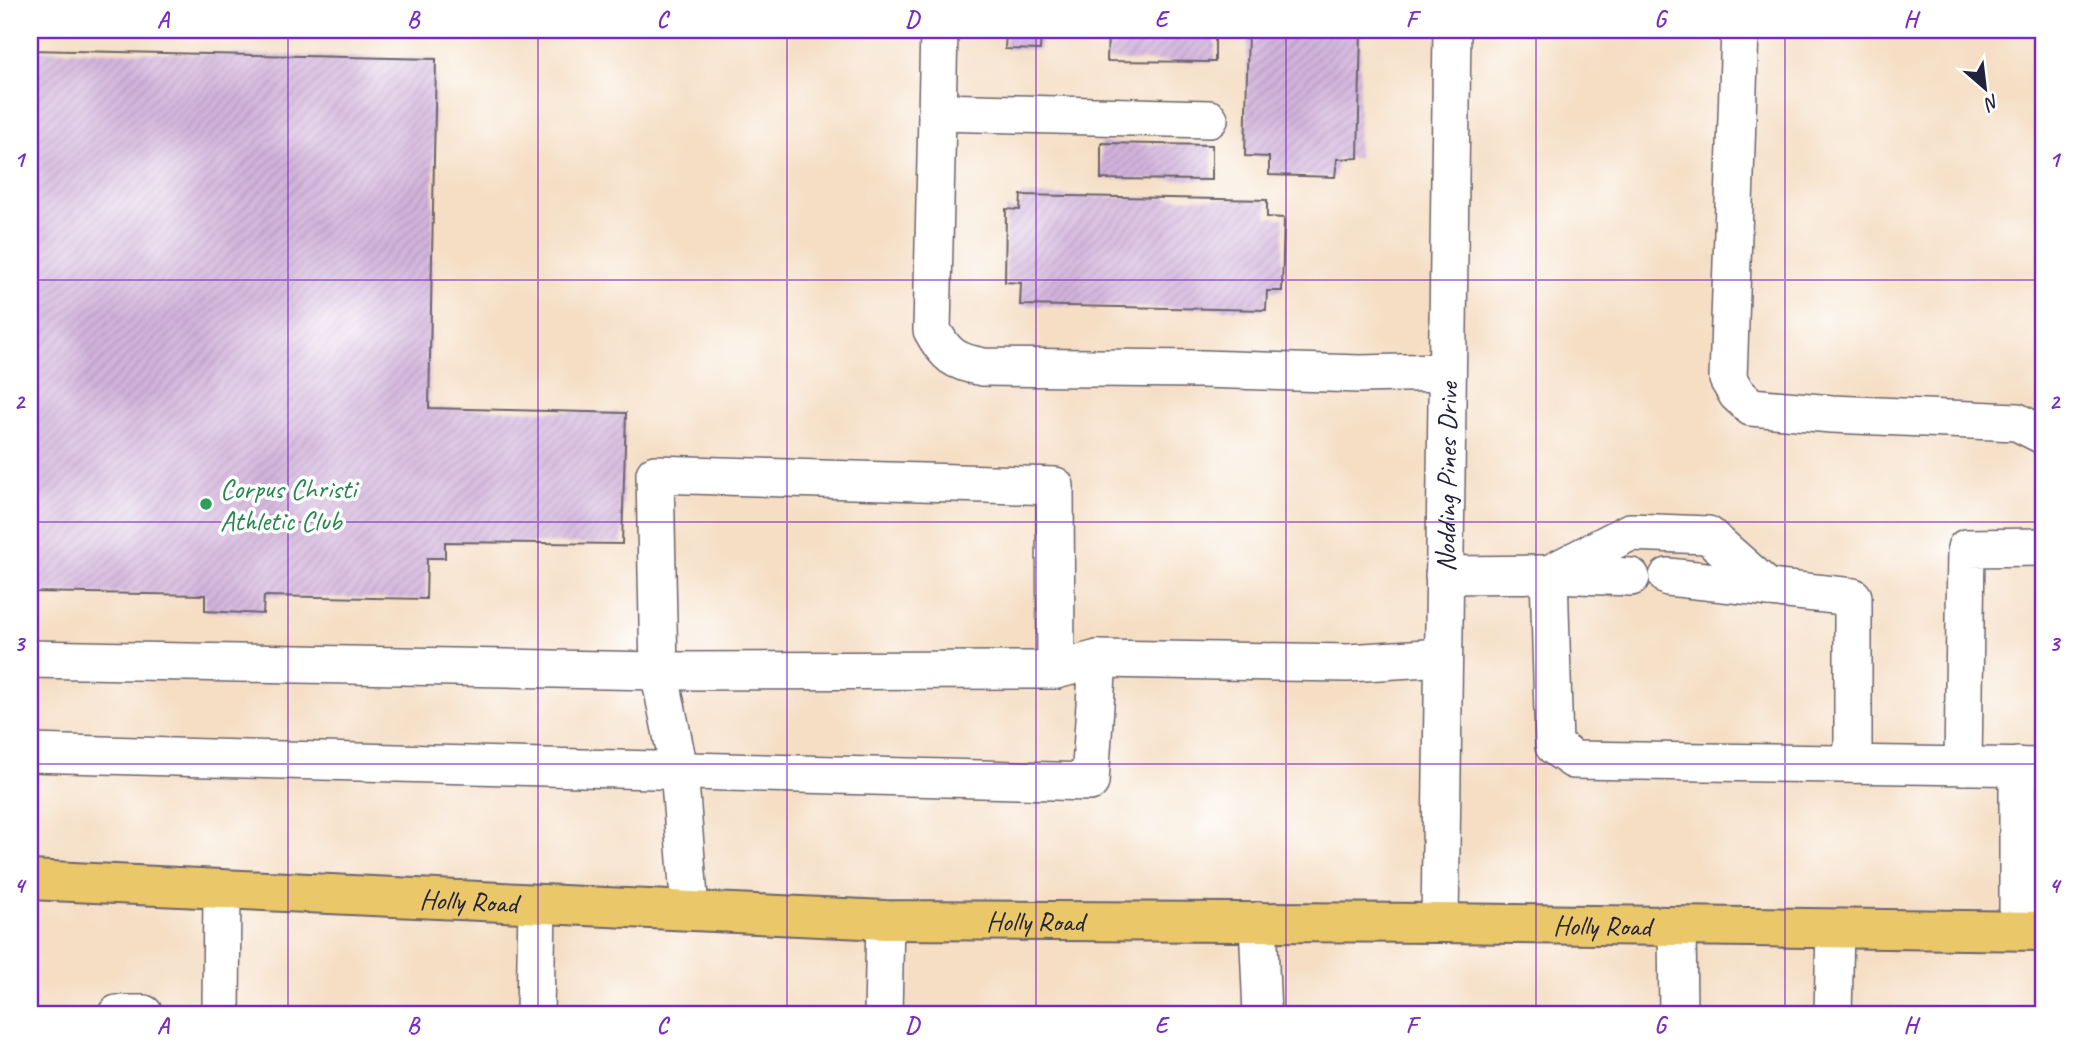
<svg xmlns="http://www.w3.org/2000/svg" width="2073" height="1044" font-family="Caveat,sans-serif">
<defs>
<pattern id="building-hatch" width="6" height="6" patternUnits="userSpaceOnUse" patternTransform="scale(1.75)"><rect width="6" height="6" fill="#d2b2db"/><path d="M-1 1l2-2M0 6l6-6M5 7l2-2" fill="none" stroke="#b499bd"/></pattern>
</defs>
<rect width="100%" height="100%" fill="#fff"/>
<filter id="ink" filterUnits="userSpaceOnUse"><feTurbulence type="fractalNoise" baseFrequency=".0143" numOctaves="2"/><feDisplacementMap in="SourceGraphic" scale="14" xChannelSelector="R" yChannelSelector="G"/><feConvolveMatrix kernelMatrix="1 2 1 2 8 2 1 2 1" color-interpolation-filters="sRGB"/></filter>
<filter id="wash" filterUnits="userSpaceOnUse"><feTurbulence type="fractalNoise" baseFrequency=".00686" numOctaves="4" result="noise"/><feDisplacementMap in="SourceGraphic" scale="28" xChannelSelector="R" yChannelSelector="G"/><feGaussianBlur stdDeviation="1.57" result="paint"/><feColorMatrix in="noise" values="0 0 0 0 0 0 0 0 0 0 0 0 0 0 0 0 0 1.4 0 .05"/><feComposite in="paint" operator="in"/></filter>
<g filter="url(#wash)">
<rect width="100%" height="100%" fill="#f5dec4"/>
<g id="blocks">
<path fill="url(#building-hatch)" d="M 1006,30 L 1041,30 L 1040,50 L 1005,49 Z
M 1108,30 L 1215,30 L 1215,62 L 1107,61 Z
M 1248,30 L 1361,30 L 1358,158 L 1337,159 L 1335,177 L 1269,175 L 1269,157 L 1245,156 Z
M 30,50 L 436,59 L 429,408 L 626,413 L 622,544 L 445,542 L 445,558 L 427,558 L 426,599 L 264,596 L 263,614 L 205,611 L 205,595 L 30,592 Z
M 1101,143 L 1212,145 L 1212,180 L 1101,179 Z
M 1021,195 L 1267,200 L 1267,217 L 1284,218 L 1282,291 L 1267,291 L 1266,310 L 1020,305 L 1021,283 L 1005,282 L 1006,209 L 1020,210 Z"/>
</g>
</g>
<g filter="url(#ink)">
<use href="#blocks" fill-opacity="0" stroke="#6c646b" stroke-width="2"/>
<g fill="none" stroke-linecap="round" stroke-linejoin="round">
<defs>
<g id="minor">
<path d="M 939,30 L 932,330 C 946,356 955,362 983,367 L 1202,369 L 1360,374 L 1447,372"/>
<path d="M 1740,30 L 1728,379 L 1737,394 L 1751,407 L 1832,414 L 2017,422 L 2043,435"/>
<path d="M 937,112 L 1209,119"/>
<path d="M 1549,574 L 1630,532 L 1708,535 L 1768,588"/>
<path d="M 1553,574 L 1631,577"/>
<path d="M 1444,575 L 1549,574 L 1554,746 L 1574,760 L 2043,767"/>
<path d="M 1668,577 L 1853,597 L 1853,764"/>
<path d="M 30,659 L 659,671 L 655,474 L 1055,486 L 1056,670"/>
<path d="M 30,753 L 1090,782 L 1098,659"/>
<path d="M 1963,766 L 1966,548 L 2043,547"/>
<path d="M 2018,766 L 2018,931"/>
<path d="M 690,911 L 679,769 L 659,671 L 1056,670 L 1098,659 L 1348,663 L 1443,657"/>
<path d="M 1258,921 L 1262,1014"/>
<path id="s1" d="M 1440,923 L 1452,30"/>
<path d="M 1677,926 L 1678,1014"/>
<path d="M 117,1014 L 144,1014"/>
<path d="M 221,1014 L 222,889"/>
<path d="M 535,1014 L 537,904"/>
<path d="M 883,1014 L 885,920"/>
<path d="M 1833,1014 L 1835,929"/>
</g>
<g id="major">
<path id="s2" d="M 30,880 L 885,920 L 1440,923 L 2043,931"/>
</g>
</defs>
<use href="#minor" stroke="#6c646b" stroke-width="40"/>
<use href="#major" stroke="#6c646b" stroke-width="42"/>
<use href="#minor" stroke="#fff" stroke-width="37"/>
<use href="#major" stroke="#eac769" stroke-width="38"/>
</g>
</g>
<path fill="none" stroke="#7b2cbf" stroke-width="2" stroke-opacity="0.55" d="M 288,30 L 288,1014M 538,30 L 538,1014M 787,30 L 787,1014M 1036,30 L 1036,1014M 1286,30 L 1286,1014M 1536,30 L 1536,1014M 1785,30 L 1785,1014M 30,280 L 2043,280M 30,522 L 2043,522M 30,764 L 2043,764"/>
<circle fill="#2e9e5b" stroke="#fff" stroke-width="2.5" cx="206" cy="504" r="7"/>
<g text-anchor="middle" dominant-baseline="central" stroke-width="7" stroke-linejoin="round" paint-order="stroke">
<g font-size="28" fill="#22223b" stroke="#fff">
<text stroke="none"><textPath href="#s1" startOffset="446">Nodding Pines Drive</textPath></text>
<text stroke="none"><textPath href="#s2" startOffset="439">Holly Road</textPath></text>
<text stroke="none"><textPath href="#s2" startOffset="1006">Holly Road</textPath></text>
<text stroke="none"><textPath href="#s2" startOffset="1573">Holly Road</textPath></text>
</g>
<g font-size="28" fill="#27864d" stroke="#fff" text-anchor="start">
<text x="220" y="488">Corpus Christi<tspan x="220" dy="32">Athletic Club</tspan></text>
</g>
</g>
<rect width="2073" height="1044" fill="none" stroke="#fff" stroke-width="77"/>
<g transform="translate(1985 88) rotate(152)" stroke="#ffffff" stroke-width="5" paint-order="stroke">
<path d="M0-5L12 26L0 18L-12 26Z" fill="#22223b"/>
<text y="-10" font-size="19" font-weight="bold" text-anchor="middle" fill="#22223b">N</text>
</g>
<rect x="38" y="38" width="1997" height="968" fill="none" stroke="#7b2cbf" stroke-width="2.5"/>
<g font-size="23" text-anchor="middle" font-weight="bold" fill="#7b2cbf">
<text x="163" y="27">A</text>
<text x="413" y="27">B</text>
<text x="662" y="27">C</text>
<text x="912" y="27">D</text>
<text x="1161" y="27">E</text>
<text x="1411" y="27">F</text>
<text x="1660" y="27">G</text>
<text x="1910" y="27">H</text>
<text x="19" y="167">1</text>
<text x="2054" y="167">1</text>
<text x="19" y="409">2</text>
<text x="2054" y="409">2</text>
<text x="19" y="651">3</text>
<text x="2054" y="651">3</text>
<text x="19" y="893">4</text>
<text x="2054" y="893">4</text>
<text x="163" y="1033">A</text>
<text x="413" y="1033">B</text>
<text x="662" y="1033">C</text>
<text x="912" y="1033">D</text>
<text x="1161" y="1033">E</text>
<text x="1411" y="1033">F</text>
<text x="1660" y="1033">G</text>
<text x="1910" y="1033">H</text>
</g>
</svg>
